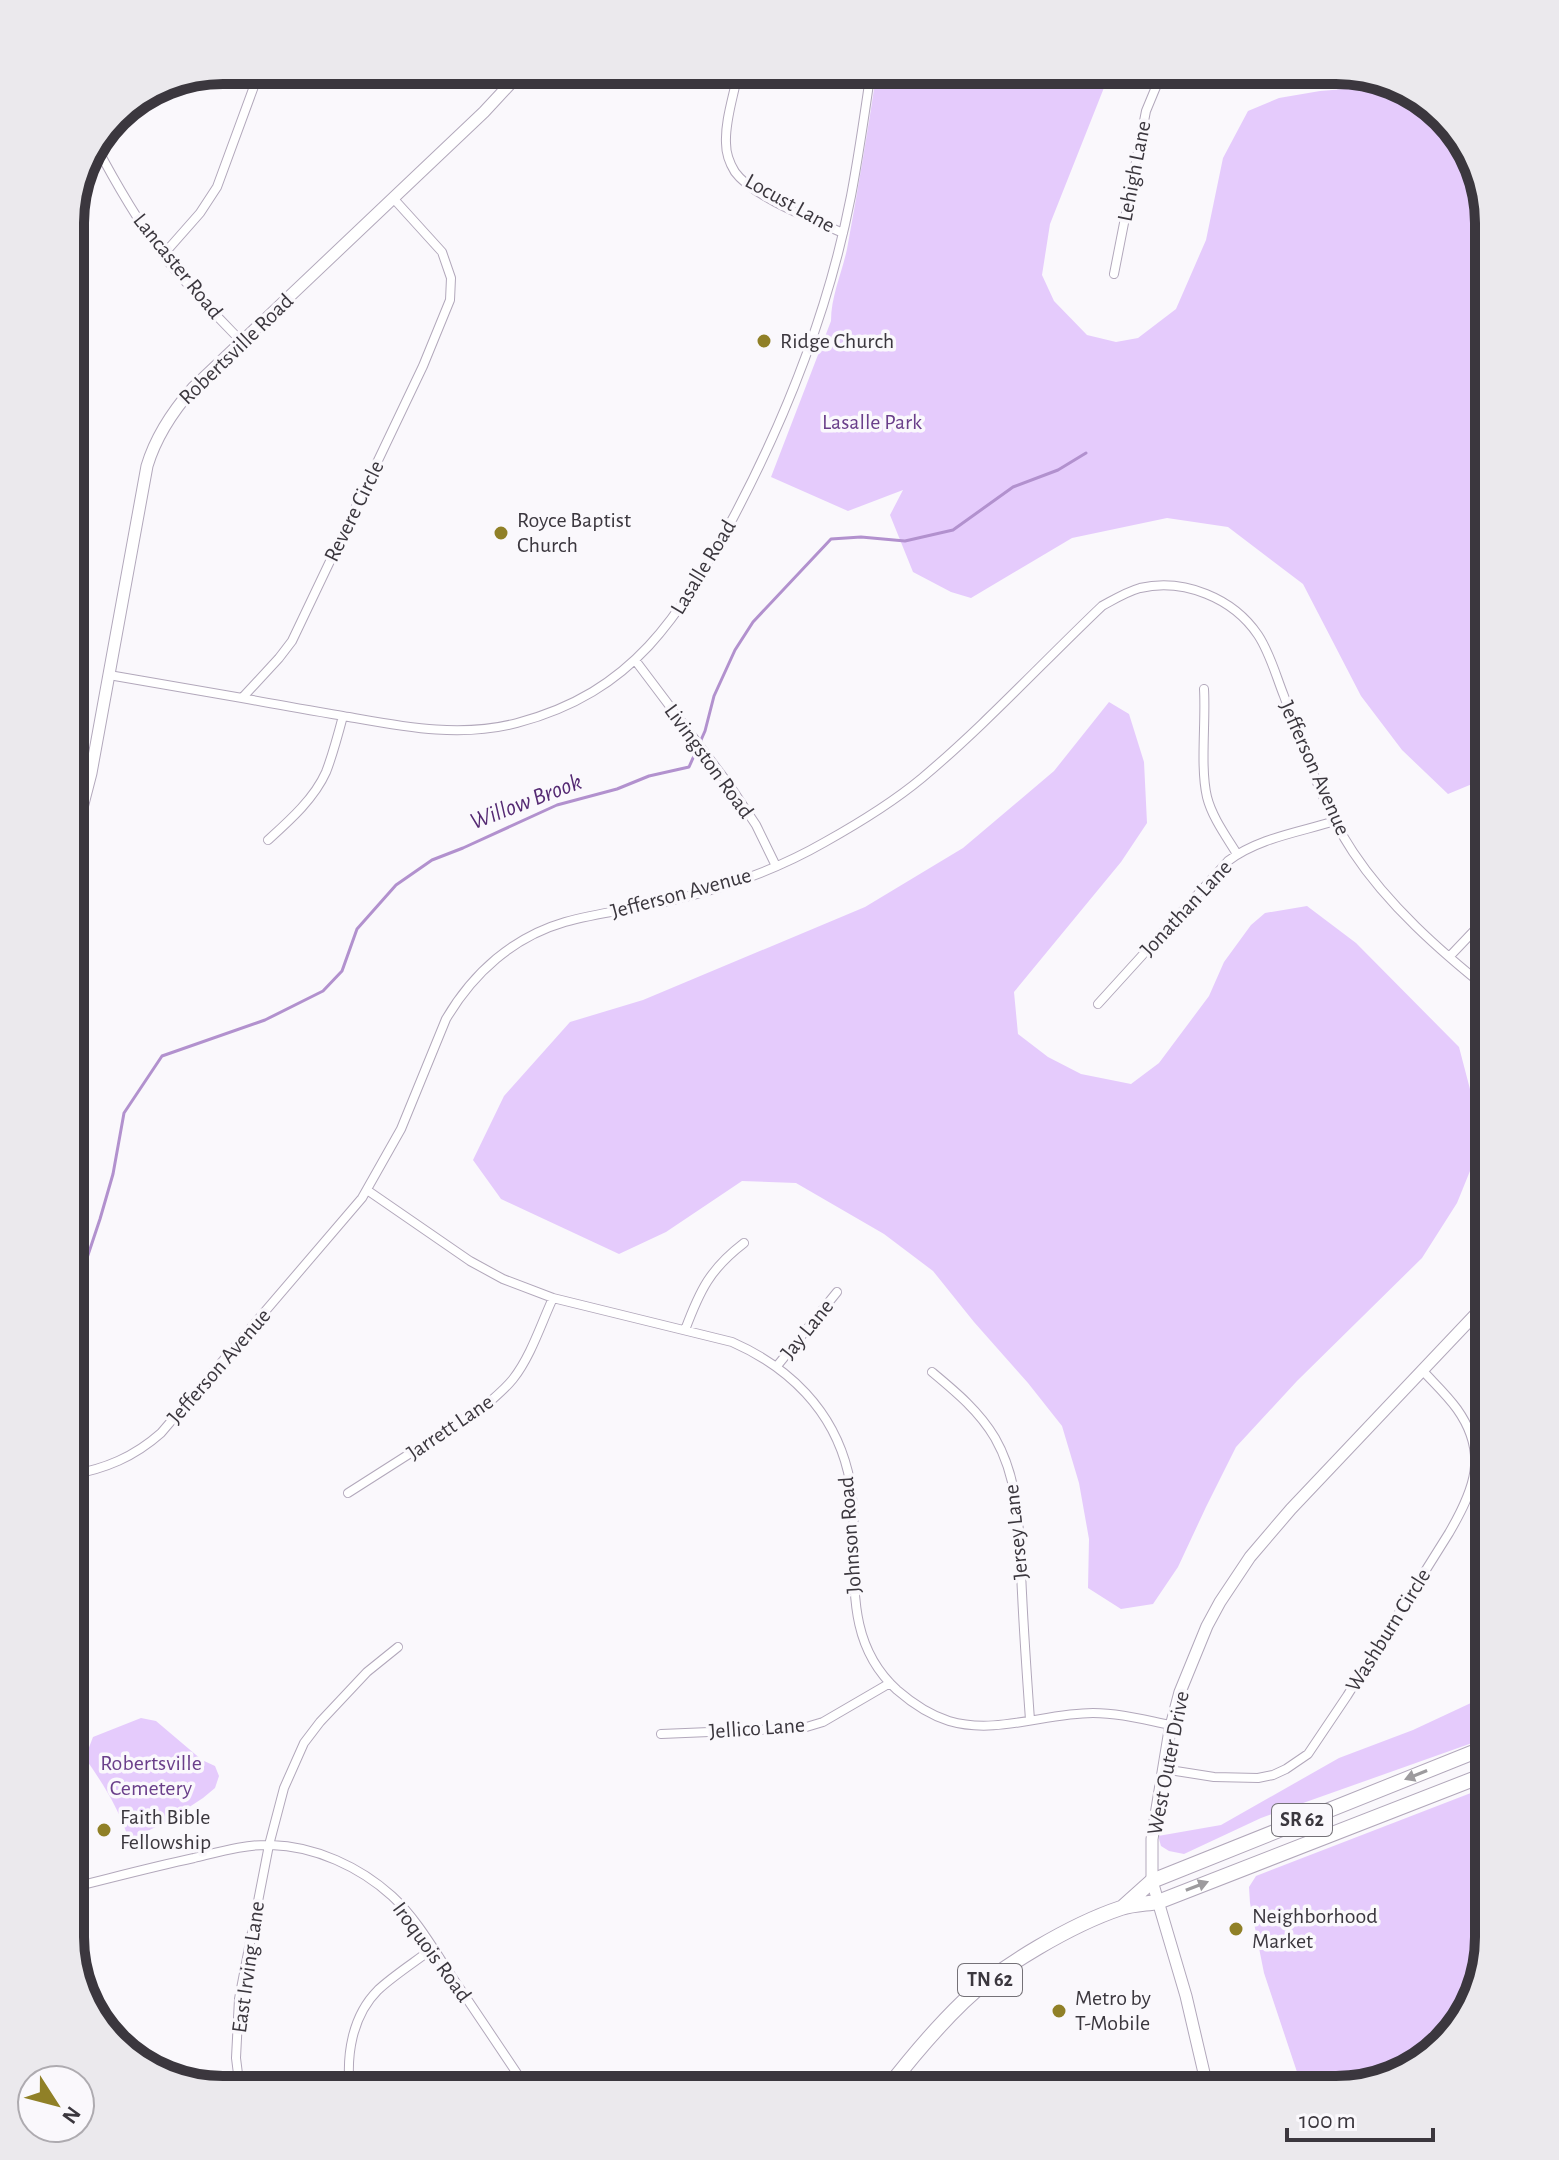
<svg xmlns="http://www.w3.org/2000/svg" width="1559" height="2160" font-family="'Alegreya Sans',sans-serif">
<rect width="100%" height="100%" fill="#faf8fc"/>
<path fill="#e5cbfc" d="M 877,70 L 1111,70 L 1050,224 L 1042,275 L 1054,301 L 1087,335 L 1116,342 L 1138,338 L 1176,309 L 1206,240 L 1223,158 L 1248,111 L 1279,98 L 1320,91 L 1394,85 L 1413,91 L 1468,146 L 1489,223 L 1489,777 L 1448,794 L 1402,750 L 1361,696 L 1303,584 L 1228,527 L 1167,518 L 1072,538 L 971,598 L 951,592 L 913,572 L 890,515 L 903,490 L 848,511 L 771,477 L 831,321 C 831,296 842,273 847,249 C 858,189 868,130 877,70 Z
M 1109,702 L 1129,714 L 1144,762 L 1147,823 L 1121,862 L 1014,992 L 1018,1034 L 1048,1057 L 1081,1074 L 1131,1084 L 1159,1063 L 1209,996 L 1224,962 L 1251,925 L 1265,913 L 1307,906 L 1356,943 L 1459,1047 L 1483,1139 L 1457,1203 L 1422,1258 L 1297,1381 L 1236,1447 L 1206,1507 L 1178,1567 L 1153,1604 L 1121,1609 L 1088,1588 L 1089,1539 L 1079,1483 L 1062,1426 L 1028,1383 L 974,1322 L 933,1271 L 884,1234 L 796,1183 L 742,1181 L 666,1232 L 619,1254 L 501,1199 L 473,1160 L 504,1096 L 570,1022 L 643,1000 L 865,907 L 963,848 L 1054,771 Z
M 1489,1683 L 1489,1737 L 1261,1818 L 1184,1854 L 1169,1851 L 1161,1846 L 1158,1836 L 1221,1825 L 1339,1758 L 1413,1730 L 1473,1702 Z
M 141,1718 L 156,1721 L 202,1760 L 215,1766 L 219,1776 L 215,1788 L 203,1798 L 168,1821 L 129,1840 C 119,1809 104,1785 85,1758 L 93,1737 Z
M 1489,1786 L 1489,1937 L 1468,2014 L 1413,2069 L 1336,2090 L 1303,2090 L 1264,1973 L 1250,1903 L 1249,1887 L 1256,1876 Z"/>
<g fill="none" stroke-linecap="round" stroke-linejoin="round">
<path stroke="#b291ce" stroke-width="3" d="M 70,1294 L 79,1282 L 100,1219 L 113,1174 L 124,1113 L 162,1056 L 265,1020 L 323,991 L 342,971 L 357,929 L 396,885 L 432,860 L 463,848 L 557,805 L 617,789 L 649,776 L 689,767 L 705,731 L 714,696 L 735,650 L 753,622 L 831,539 L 861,537 L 905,541 L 953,530 L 1013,487 L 1058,470 L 1086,453"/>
<defs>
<path id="street" d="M 736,82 C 732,101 725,123 726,143 C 726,153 730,164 735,172 C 753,197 814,220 843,233
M 95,144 C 115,182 137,220 163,255 C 187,286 215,314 242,342
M 163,255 L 200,213 L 217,187 L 260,70
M 1114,274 L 1146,111 L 1163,70
M 635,660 L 730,786 L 756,825 L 776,866
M 109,675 L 242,698 L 279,658 L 292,641 L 423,366 L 450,300 L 451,278 L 442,252 L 393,198
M 1204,689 C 1206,722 1200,767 1207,797 C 1212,817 1226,836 1237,854
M 242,698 C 278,705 314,711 349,717 C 405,727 461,738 517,723 C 634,692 679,617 733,518 C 787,416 829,309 851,196 C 859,154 865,112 871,70
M 268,840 C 289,821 314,799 326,772 C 333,754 338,735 343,716
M 1450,956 L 1489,915
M 1098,1004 L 1228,861 C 1258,838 1300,832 1335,821
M 367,1190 L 470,1261 L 503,1279 L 553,1298 L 732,1342 C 789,1367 833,1410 848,1472 C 865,1547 832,1631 897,1690 C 912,1703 930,1715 949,1721 C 996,1735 1045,1713 1093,1713 C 1120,1713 1145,1720 1171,1725
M 685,1330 C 700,1290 710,1269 744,1243
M 777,1366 L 837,1292
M 932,1372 C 956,1392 979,1411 995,1438 C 1022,1485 1019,1541 1022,1593 C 1024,1635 1027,1678 1030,1720
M 70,1475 C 105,1469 134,1457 161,1433 L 362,1198 L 401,1129 L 446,1019 C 473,973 513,937 565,922 C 600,912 637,909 673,900 C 725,888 778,869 825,842 C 859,823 892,803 922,778 C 985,725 1042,663 1102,606 C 1115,599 1126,592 1140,588 C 1184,578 1233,598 1258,635 C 1270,653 1276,676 1284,696 C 1304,749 1322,805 1353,852 C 1388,905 1440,951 1489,990
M 348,1493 L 486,1405 C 495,1397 505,1389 513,1379 C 531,1356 541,1324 553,1298
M 661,1734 L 803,1728 L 823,1722 L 890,1683
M 1163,1769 L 1214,1777 L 1258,1778 L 1273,1775 L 1286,1769 L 1308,1754 L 1347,1696 L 1449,1533 C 1474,1490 1489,1454 1457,1409 C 1447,1395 1434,1383 1423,1371
M 70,1888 C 111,1878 152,1867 194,1858 C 219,1852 246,1844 271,1845 C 315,1846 360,1867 392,1896 C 415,1917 433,1948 450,1974 C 476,2012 502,2051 528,2090
M 240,2090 L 236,2058 L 239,1999 L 269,1845 L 284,1788 L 304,1743 L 320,1722 L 367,1672 L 398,1647
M 350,2090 C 346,2055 352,2016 378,1990 C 394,1975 415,1962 433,1948"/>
<path id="secondary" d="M 70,854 L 91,773 L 147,466 C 156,436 172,412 193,388 L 484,112 L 523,70
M 1208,2090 L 1186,1996 L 1152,1881 L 1152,1839 L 1170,1730 L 1180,1692 L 1207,1626 L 1220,1602 L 1250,1557 L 1291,1509 L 1489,1300"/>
<path id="highway" d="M 1123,1907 L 1152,1881 L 1489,1746
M 886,2090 C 910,2059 935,2029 963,2002 C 1000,1966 1073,1924 1121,1908 C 1133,1904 1146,1904 1158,1902 L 1489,1773"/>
</defs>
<use href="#street" stroke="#b2a8bb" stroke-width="10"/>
<use href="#secondary" stroke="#b2a8bb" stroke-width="13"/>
<use href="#highway" stroke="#b2a8bb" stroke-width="16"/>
<use href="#street" stroke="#fff" stroke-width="8"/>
<use href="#secondary" stroke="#fff" stroke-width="11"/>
<use href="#highway" stroke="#fff" stroke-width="14"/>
</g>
<defs><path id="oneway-solid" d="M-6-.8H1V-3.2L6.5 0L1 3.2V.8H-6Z" transform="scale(2)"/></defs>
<g fill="#9d9b9e">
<use href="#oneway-solid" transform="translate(1416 1775) rotate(158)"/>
<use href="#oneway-solid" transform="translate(1197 1886) rotate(-21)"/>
</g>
<g fill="#908027" stroke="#faf8fc" stroke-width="3">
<circle cx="764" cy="341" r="8"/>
<circle cx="501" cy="533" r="8"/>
<circle cx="104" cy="1830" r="8"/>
<circle cx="1236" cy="1929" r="8"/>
<circle cx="1059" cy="2011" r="8"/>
</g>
<g text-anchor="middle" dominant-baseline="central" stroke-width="7" stroke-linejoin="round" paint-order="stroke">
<g fill="#faf8fc" stroke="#747177" stroke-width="2">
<rect x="1272" y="1804" width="60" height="32" rx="6"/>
<rect x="958" y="1964" width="64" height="32" rx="6"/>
</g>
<g font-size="20" font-weight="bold" fill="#3b373e">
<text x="1302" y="1820">SR 62</text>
<text x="990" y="1980">TN 62</text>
</g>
<g font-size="22" fill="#3b373e" stroke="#faf8fc">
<text transform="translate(1134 171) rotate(-79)">Lehigh Lane</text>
<text transform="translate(790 203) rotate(29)">Locust Lane</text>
<text transform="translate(178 266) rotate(51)">Lancaster Road</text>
<text transform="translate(236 349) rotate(-44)">Robertsville Road</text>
<text transform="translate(354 511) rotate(-64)">Revere Circle</text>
<text transform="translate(703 567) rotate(-59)">Lasalle Road</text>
<text transform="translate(709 761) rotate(54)">Livingston Road</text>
<text transform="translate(1315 768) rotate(66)">Jefferson Avenue</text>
<text transform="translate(681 893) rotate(-15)">Jefferson Avenue</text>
<text transform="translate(1186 908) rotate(-47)">Jonathan Lane</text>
<text transform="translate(807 1329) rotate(-51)">Jay Lane</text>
<text transform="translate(219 1366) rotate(-49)">Jefferson Avenue</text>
<text transform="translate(450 1427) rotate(-34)">Jarrett Lane</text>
<text transform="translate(1016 1532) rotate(-96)">Jersey Lane</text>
<text transform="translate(850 1535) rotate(-94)">Johnson Road</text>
<text transform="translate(1388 1630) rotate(-58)">Washburn Circle</text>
<text transform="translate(757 1728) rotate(-4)">Jellico Lane</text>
<text transform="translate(1168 1763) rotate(-79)">West Outer Drive</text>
<text transform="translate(432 1952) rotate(54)">Iroquois Road</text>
<text transform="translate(248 1967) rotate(-82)">East Irving Lane</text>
</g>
<g font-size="22" fill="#3b373e" stroke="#faf8fc" text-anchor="start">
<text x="780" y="341">Ridge Church</text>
<text x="517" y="520">Royce Baptist<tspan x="517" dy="25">Church</tspan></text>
<text x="120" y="1817">Faith Bible<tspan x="120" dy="25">Fellowship</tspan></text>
<text x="1252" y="1916">Neighborhood<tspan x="1252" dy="25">Market</tspan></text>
<text x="1075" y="1998">Metro by<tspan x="1075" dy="25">T-Mobile</tspan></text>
</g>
<g font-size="22" fill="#6a3f8a" stroke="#faf8fc">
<text x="872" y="422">Lasalle Park</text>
<text x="151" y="1763">Robertsville<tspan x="151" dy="25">Cemetery</tspan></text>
</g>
<g font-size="24" font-style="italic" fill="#552a73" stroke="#faf8fc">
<text transform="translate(526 802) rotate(-21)">Willow Brook</text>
</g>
</g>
<path d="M0 0H1559V2160H0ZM223 84H1336A139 139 0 0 1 1475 223V1937A139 139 0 0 1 1336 2076H223A139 139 0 0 1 84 1937V223A139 139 0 0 1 223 84Z" fill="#ebe9ed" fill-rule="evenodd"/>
<path fill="none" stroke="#3b373e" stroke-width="10" d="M223 84H1336A139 139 0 0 1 1475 223V1937A139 139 0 0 1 1336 2076H223A139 139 0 0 1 84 1937V223A139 139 0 0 1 223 84Z"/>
<g transform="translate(56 2104) rotate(126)"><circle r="38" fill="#faf8fc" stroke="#aeabb0" stroke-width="2"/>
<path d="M0-6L14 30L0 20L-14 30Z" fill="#908027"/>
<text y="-12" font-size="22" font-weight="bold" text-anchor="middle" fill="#3b373e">N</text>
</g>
<path d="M1287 2128v12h146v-12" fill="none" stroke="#3b373e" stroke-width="4"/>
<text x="1299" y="2128" font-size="24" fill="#3b373e" stroke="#faf8fc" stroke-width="6" paint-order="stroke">100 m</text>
</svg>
